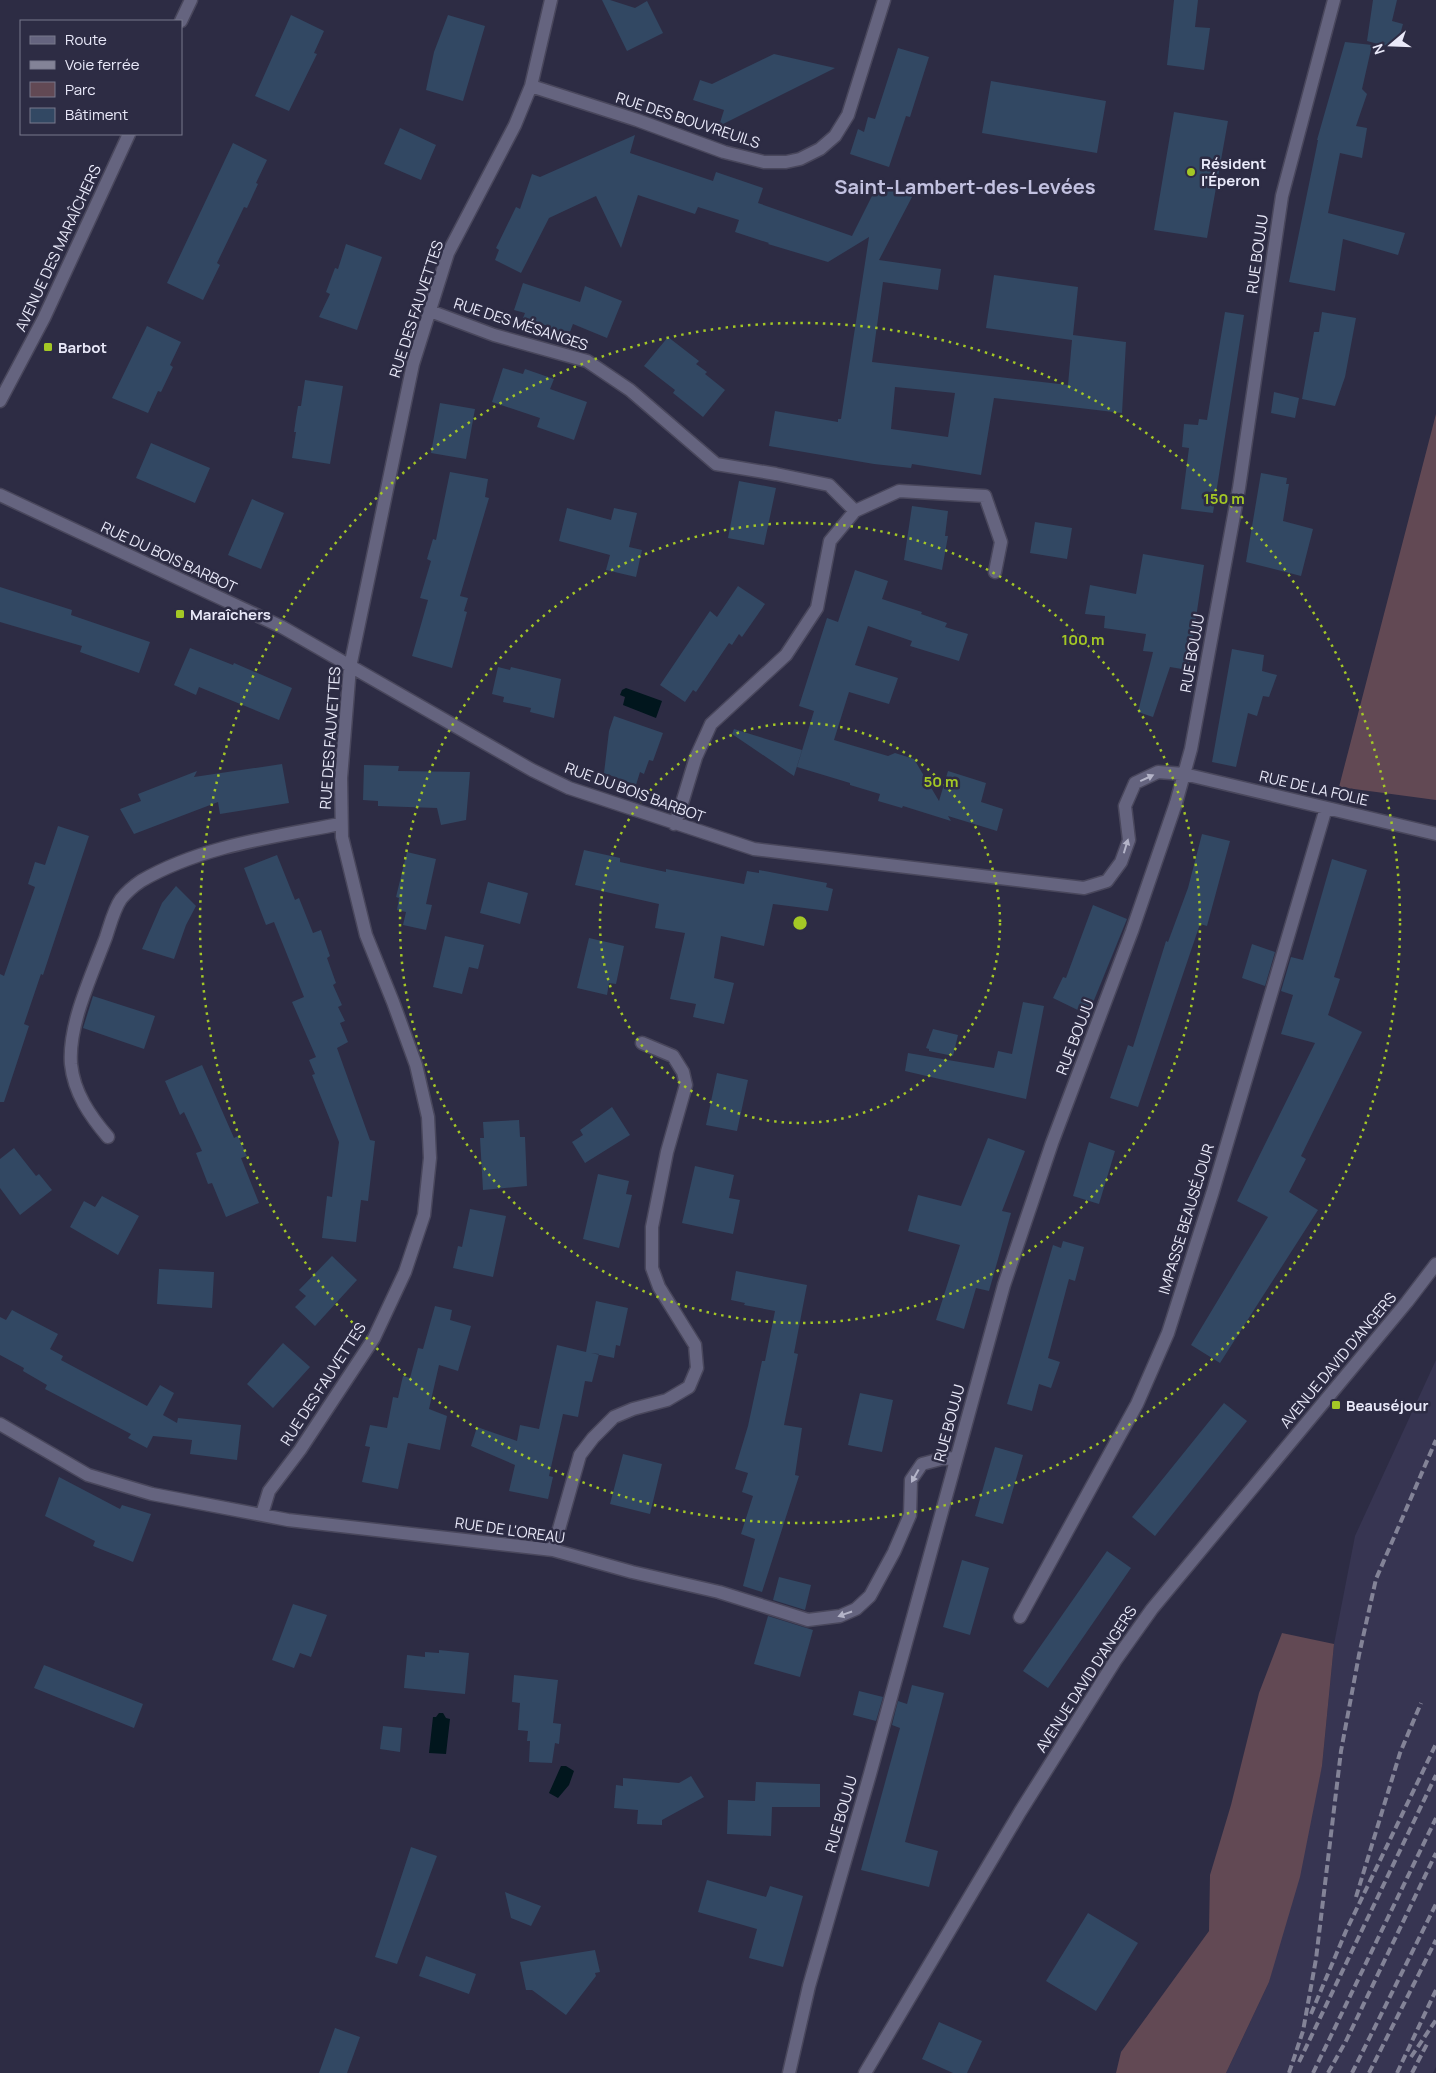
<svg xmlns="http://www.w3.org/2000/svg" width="1436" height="2073" font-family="Manrope,sans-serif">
<rect width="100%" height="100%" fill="#2d2c44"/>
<path fill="#373552" d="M 1436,1360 L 1436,2067 L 1433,2073 L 1226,2073 L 1269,1982 L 1322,1766 L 1334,1644 L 1355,1536 Z"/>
<path fill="#624954" d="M 1436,414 L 1436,800 L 1339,787 Z
M 1282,1633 L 1334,1644 L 1322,1766 L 1300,1877 L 1269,1982 L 1226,2073 L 1116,2073 L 1121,2052 L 1209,1931 L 1210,1875 L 1231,1805 L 1259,1693 Z"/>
<path fill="#01161d" d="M 626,688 L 662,701 L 656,718 L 623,705 L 625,697 L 620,695 L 622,690 Z
M 439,1713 L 443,1713 L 446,1718 L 450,1719 L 446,1754 L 429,1753 L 433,1717 L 436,1717 Z
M 561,1766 L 566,1766 L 574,1771 L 569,1785 L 558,1798 L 549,1793 Z"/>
<path fill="#324863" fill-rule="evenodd" d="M 602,0 L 610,0 L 635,8 L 647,1 L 663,33 L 627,51 Z
M 1174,0 L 1198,0 L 1195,27 L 1210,28 L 1204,70 L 1167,65 Z
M 1373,0 L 1397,0 L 1392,21 L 1403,24 L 1396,49 L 1367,41 Z
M 291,15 L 324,31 L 314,53 L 317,54 L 289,111 L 255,96 Z
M 448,15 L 485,26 L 463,101 L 426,90 L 434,52 Z
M 1345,42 L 1372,45 L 1362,89 L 1367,94 L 1356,126 L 1367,128 L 1362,158 L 1340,153 L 1328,213 L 1405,233 L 1398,255 L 1343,239 L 1335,291 L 1289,282 L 1318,140 L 1317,140 Z
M 898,48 L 929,57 L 910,117 L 906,116 L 889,167 L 850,154 L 858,129 L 864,132 L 868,117 L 875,119 Z
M 774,54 L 835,68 L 719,126 L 724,110 L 693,100 L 700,80 L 712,84 Z
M 991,81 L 1106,101 L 1097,153 L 982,133 Z
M 1174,112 L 1228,121 L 1207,238 L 1154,230 Z
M 400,128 L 436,145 L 421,180 L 384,164 Z
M 635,135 L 630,153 L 713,181 L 716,172 L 763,188 L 758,203 L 852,236 L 880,180 L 912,197 L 879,260 L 941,269 L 938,290 L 883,282 L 872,362 L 1068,385 L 1072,340 L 986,328 L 994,275 L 1078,287 L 1073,335 L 1126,342 L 1122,413 L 994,398 L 981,475 L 912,464 L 911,468 L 874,464 L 769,446 L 775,411 L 838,422 L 838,419 L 841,419 L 869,237 L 828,262 L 768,244 L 769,243 L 735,232 L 739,220 L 698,207 L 695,214 L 638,195 L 621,248 L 596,196 L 549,218 L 521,273 L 495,260 L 499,250 L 496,248 L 516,207 L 520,209 L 532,174 L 540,177 ZM 895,387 L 955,393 L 948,437 L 891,429 Z
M 233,143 L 267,160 L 256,183 L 258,184 L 247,208 L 244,207 L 217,263 L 220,265 L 203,300 L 167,283 Z
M 346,244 L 382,257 L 357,330 L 319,317 L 330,294 L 326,292 L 335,268 L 338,269 Z
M 523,283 L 580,302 L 585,286 L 622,301 L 607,338 L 573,324 L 568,337 L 547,330 L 548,326 L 523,318 L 525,313 L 514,310 Z
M 1225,312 L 1244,315 L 1213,513 L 1181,509 L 1189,448 L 1182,447 L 1184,424 L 1198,425 L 1199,419 L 1207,420 Z
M 1322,312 L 1356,318 L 1345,377 L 1335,406 L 1302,399 L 1314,332 L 1319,332 Z
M 147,326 L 181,342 L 170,365 L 173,367 L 161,392 L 158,391 L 148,413 L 112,398 Z
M 668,337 L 699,361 L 696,364 L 707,372 L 705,374 L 725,390 L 703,417 L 673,393 L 675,390 L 644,366 Z
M 503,368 L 523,374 L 525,369 L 554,379 L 550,389 L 587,402 L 574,440 L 537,427 L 540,418 L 492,402 Z
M 305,380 L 343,386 L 330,464 L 292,458 L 296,432 L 294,432 L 296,418 L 298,406 L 301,406 Z
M 1274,392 L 1299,398 L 1295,418 L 1271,413 Z
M 440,403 L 475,409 L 466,459 L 431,453 Z
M 151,443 L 210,468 L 195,503 L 136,478 Z
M 450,472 L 488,479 L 485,497 L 489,498 L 460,596 L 468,598 L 464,611 L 467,612 L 452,668 L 412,656 L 428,600 L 420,598 L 431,561 L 427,559 L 433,539 L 436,540 Z
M 1261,473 L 1287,478 L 1286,484 L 1289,484 L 1283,521 L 1313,529 L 1301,576 L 1246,562 Z
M 739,481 L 776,488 L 764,545 L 728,538 Z
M 252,499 L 284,513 L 261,569 L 228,555 Z
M 912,506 L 948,511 L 945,536 L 948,536 L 942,570 L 904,560 Z
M 567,508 L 611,520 L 614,508 L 637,513 L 629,547 L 642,550 L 636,577 L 606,570 L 610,555 L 559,541 Z
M 1035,522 L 1072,528 L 1067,559 L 1030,553 Z
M 1143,554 L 1204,565 L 1188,670 L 1170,667 L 1153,717 L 1138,712 L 1153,652 L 1143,651 L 1146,634 L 1104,628 L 1105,616 L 1085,614 L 1090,585 L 1136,594 Z
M 855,570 L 888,581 L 882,599 L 922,612 L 921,614 L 947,623 L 945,627 L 968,634 L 959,661 L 910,646 L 912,641 L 868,626 L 855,665 L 898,678 L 889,704 L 849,692 L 834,740 L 888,756 L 895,753 L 914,759 L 939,801 L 948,771 L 986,783 L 981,802 L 1003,809 L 997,831 L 948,816 L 951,821 L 903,806 L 902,808 L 878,801 L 880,794 L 850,785 L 850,783 L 797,767 L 814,711 L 799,706 L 827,618 L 838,622 Z
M 738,586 L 765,604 L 742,637 L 739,634 L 732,645 L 729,643 L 696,692 L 693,690 L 685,702 L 660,685 L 710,611 L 717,617 Z
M 0,587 L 72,610 L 71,615 L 150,642 L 139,673 L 80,652 L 82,646 L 0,622 Z
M 190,648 L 233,665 L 234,663 L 292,688 L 279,720 L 199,687 L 196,695 L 174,685 Z
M 1232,649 L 1264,655 L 1262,671 L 1277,675 L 1269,697 L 1263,696 L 1257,716 L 1248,713 L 1236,767 L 1212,762 Z
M 498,667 L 510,670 L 511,667 L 561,679 L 554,718 L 530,712 L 531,708 L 503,702 L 504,697 L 492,694 Z
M 614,716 L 663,733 L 653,761 L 649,760 L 644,774 L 640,772 L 636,785 L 604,773 L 609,731 Z
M 734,729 L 802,750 L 794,776 L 732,734 Z
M 282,764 L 289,803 L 220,814 L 218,802 L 134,834 L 120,809 L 141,801 L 138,794 L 197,771 L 194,777 Z
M 364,765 L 399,766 L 398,771 L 470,772 L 466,820 L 441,825 L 437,808 L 378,806 L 378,801 L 363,800 Z
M 58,826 L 89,836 L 43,975 L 41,974 L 24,1024 L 29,1026 L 4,1102 L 0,1102 L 0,974 L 4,976 L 35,887 L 28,884 L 35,862 L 45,865 Z
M 1202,834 L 1230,841 L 1207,926 L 1200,924 L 1138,1107 L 1110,1098 L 1128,1045 L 1133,1047 L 1166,941 L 1168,942 L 1188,888 Z
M 584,850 L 620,858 L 620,862 L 666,872 L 666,869 L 744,884 L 747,871 L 759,873 L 759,870 L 827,883 L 826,887 L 833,889 L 828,911 L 773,904 L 764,946 L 721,936 L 714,978 L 734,983 L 724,1024 L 693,1017 L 696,1004 L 670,999 L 685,933 L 655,928 L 659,904 L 575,885 Z
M 407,852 L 436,859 L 426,904 L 432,905 L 426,930 L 403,925 L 406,912 L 397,910 L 399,898 L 396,897 Z
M 277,855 L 295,900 L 299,898 L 313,933 L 321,930 L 330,956 L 327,958 L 336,983 L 333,985 L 342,1005 L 338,1007 L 345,1021 L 340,1023 L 348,1042 L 337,1048 L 370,1140 L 375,1141 L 368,1201 L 361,1200 L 356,1242 L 322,1238 L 327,1196 L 332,1197 L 339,1142 L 312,1075 L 315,1074 L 309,1060 L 316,1057 L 292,1002 L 304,997 L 274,922 L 266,925 L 244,868 Z
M 1332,859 L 1367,870 L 1334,977 L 1340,979 L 1328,1015 L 1362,1032 L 1301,1156 L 1306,1159 L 1289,1192 L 1318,1210 L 1220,1363 L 1191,1345 L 1268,1217 L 1237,1201 L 1315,1043 L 1281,1034 L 1293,995 L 1281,991 L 1291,957 L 1303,960 Z
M 488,882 L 528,893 L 520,924 L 480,913 Z
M 176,886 L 196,906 L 186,925 L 174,959 L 142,949 L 162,903 Z
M 1093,905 L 1127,919 L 1088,1015 L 1053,998 L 1063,977 L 1066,978 Z
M 445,936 L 484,945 L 478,969 L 469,967 L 462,994 L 433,987 Z
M 589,938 L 624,946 L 616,984 L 609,983 L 607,995 L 577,988 Z
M 1252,944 L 1275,952 L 1265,986 L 1242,978 Z
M 93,996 L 155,1016 L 144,1049 L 83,1028 Z
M 1023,1002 L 1044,1006 L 1026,1099 L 905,1071 L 908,1053 L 994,1068 L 998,1051 L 1012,1054 Z
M 933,1029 L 958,1035 L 953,1056 L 929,1051 L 929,1049 L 926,1048 Z
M 202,1065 L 234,1138 L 238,1136 L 247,1156 L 241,1158 L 259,1203 L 226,1217 L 212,1183 L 208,1184 L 196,1153 L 202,1151 L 184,1112 L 180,1115 L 165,1081 Z
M 717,1073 L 748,1080 L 737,1131 L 706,1125 Z
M 612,1107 L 630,1135 L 585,1163 L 572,1142 L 583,1135 L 580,1130 Z
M 519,1120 L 520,1137 L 525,1137 L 527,1186 L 483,1190 L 480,1138 L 484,1138 L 483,1122 Z
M 988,1138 L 1025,1151 L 1002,1211 L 1011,1213 L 989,1291 L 976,1288 L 964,1329 L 936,1320 L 960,1245 L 908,1231 L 918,1195 L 961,1206 Z
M 1089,1142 L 1115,1151 L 1099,1204 L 1073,1196 Z
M 14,1148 L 36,1176 L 39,1174 L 52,1190 L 20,1215 L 0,1188 L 0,1159 Z
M 695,1166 L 734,1175 L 729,1198 L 740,1200 L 733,1234 L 682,1223 Z
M 598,1174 L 629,1181 L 626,1194 L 632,1195 L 619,1248 L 583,1239 Z
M 102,1196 L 139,1216 L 118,1255 L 70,1227 L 84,1201 L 95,1207 Z
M 470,1209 L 506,1216 L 493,1277 L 453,1268 L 458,1246 L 462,1247 Z
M 1063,1241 L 1084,1247 L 1075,1281 L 1069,1279 L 1048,1358 L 1060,1362 L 1051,1388 L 1039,1384 L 1032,1411 L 1007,1404 L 1053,1245 L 1061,1248 Z
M 332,1256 L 357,1280 L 315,1326 L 295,1307 L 306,1296 L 299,1290 Z
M 159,1269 L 214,1272 L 212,1308 L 157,1304 Z
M 736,1271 L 807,1285 L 794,1353 L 798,1354 L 784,1425 L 802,1428 L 795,1475 L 799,1476 L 762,1592 L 743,1586 L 755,1539 L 741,1534 L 753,1496 L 742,1492 L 748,1473 L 735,1469 L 748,1426 L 762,1361 L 765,1361 L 775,1311 L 744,1305 L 745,1303 L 731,1300 Z
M 596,1301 L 628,1308 L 620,1346 L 616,1345 L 614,1358 L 591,1353 L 599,1354 L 592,1382 L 585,1381 L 578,1417 L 563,1414 L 549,1476 L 553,1477 L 548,1499 L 509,1491 L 515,1465 L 471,1446 L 477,1427 L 517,1441 L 520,1425 L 539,1429 L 557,1345 L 586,1352 Z
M 435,1306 L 452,1310 L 450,1320 L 471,1326 L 458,1371 L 439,1365 L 429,1409 L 447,1416 L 440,1450 L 408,1443 L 398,1489 L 362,1482 L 370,1447 L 365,1446 L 370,1425 L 387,1428 L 393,1397 L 398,1398 L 403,1376 L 410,1378 L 418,1348 L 423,1349 Z
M 12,1310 L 58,1334 L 50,1349 L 63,1356 L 61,1360 L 147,1406 L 160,1385 L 174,1393 L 163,1415 L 177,1423 L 178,1418 L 241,1425 L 237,1460 L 190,1454 L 192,1440 L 153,1436 L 147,1448 L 128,1438 L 131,1434 L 45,1389 L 47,1385 L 23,1371 L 24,1368 L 0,1355 L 0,1317 L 6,1320 Z
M 283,1343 L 310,1367 L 273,1408 L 247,1384 Z
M 860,1393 L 893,1400 L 882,1452 L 848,1445 Z
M 1224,1403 L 1247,1421 L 1155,1536 L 1132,1517 Z
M 995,1447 L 1023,1455 L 1003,1524 L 975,1516 Z
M 623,1454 L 662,1464 L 650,1514 L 610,1504 Z
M 59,1477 L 120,1509 L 122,1505 L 151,1514 L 133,1562 L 93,1546 L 95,1541 L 45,1516 Z
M 1107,1551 L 1131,1568 L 1048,1688 L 1023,1671 Z
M 962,1560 L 989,1568 L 970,1635 L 943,1627 Z
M 779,1577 L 811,1585 L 805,1610 L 773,1600 Z
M 293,1604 L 327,1615 L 311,1657 L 300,1653 L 294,1668 L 272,1660 Z
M 768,1616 L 813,1630 L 800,1677 L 754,1664 Z
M 439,1650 L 469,1653 L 465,1694 L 404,1688 L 407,1655 L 425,1657 L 425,1652 L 439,1653 Z
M 44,1665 L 143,1704 L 134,1728 L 34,1688 Z
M 514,1675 L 558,1680 L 553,1723 L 561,1724 L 559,1744 L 555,1743 L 552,1763 L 529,1762 L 530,1741 L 527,1741 L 528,1731 L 518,1730 L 520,1703 L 512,1702 Z
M 912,1685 L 944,1693 L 905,1842 L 938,1851 L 929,1887 L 861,1870 L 900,1728 L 892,1725 L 898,1701 L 907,1704 Z
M 859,1691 L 883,1697 L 876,1721 L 853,1715 Z
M 383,1726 L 402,1728 L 400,1752 L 380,1749 Z
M 691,1776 L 704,1797 L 662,1820 L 662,1825 L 637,1824 L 638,1810 L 614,1808 L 616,1785 L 623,1786 L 623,1778 L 679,1783 Z
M 756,1782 L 820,1784 L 820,1807 L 772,1807 L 771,1836 L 727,1834 L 728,1800 L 755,1801 Z
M 411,1847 L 437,1856 L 397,1964 L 375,1957 Z
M 707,1880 L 766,1897 L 770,1886 L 803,1896 L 783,1967 L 749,1958 L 757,1929 L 698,1912 Z
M 505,1892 L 541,1906 L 531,1926 L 511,1918 Z
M 1088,1913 L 1138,1943 L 1096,2011 L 1046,1981 Z
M 595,1950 L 600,1972 L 595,1973 L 596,1976 L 566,2015 L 532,1990 L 526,1990 L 520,1962 Z
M 426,1956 L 476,1974 L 469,1994 L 419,1976 Z
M 939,2022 L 982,2041 L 967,2073 L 953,2073 L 922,2059 Z
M 335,2028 L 360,2037 L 347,2073 L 319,2073 Z"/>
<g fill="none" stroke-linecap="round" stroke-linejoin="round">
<defs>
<path id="minor" d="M 181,21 L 191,0
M 531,86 L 637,120 L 724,152 L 764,162 L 786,162 L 800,159 L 820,149 L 835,136 L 848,115 L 884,0
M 430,311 L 494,335 L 587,361 L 630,390 L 716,464 L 776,474 L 829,485 L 855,511 L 830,541 L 817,608 L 786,655 L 711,724 L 696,757 L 679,813 L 674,824
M 0,401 L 44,318 L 129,134
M 0,495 L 282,627 L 532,770 L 569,788 L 754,849 L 1084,888 L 1107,881 L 1121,862 L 1129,840 L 1125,806 L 1135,783 L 1158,772 L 1184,774 L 1436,834
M 855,511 L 899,491 L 985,496 L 1001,542 L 995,572
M 108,1137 C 90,1116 74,1093 71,1064 C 68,1024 92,975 106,937 C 110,925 114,909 121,899 C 126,893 135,885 141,881 C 201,846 273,837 340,824
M 0,1424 L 88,1475 L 152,1494 L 288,1520 L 553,1550 L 632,1572 L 719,1592 L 808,1620 L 840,1616 L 856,1609 L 870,1596 L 894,1552 L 910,1515 L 911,1480 L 922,1464 L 941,1459 L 956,1458
M 262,1514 L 269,1491 L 300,1450 L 374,1338 L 405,1272 L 424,1215 L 430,1158 L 428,1117 L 416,1065 L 393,1002 L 366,935 L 342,837 L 341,778 L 350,667 L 413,364 L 448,253 L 515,125 L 531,86 L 551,0
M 553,1550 L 580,1455 L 593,1438 L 614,1417 L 633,1409 L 667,1400 L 689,1387 L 697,1368 L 695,1345 L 659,1287 L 652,1268 L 652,1227 L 667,1152 L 686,1085 L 683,1072 L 673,1056 L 642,1043
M 1020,1617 L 1137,1404 L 1168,1333 L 1213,1191 L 1326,808
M 789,2073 L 809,1986 L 870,1774 L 1004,1285 L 1052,1143 L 1132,931 L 1176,803 L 1191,749 L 1239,488 L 1282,196 L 1334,0
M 865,2073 L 1020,1812 L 1115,1661 L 1152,1609 L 1407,1302 L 1436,1264"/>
</defs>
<use href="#minor" stroke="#49475c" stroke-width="15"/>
<use href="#minor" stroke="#65647f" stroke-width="12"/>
<path stroke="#838397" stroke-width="4" stroke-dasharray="8 4" stroke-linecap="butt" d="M 1356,1897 L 1400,1753 L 1421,1703
M 1311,2014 L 1346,1931 L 1436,1744
M 1411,2057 L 1436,2020
M 1299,2062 L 1436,1775
M 1289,2073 L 1303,2031 L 1316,1959 L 1341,1751 L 1359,1655 L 1376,1579 L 1436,1440
M 1313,2073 L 1436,1818
M 1328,2073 L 1346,2041 L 1436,1853
M 1352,2073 L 1436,1904
M 1369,2073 L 1436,1940
M 1397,2073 L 1436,1990
M 1412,2073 L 1428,2042"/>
</g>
<defs><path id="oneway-solid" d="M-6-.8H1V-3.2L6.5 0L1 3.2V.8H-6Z" transform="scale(1.25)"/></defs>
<g fill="#b4b4c8">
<use href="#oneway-solid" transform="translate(1147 778) rotate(-25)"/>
<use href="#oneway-solid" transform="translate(1126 846) rotate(-73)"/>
<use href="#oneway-solid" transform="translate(915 1476) rotate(119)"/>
<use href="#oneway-solid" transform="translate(845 1614) rotate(161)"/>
</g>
<g fill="none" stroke="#a4c825" stroke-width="2.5" stroke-dasharray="2.5 5">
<circle cx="800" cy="923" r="200"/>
<circle cx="800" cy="923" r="400"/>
<circle cx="800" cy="923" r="600"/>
</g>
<g fill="#a4c825" stroke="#2d2c44" stroke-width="2">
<circle cx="1191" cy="172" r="5"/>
<rect x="43" y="342" width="10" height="10" rx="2.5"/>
<rect x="175" y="609" width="10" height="10" rx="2.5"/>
<rect x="1331" y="1400" width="10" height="10" rx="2.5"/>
</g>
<g text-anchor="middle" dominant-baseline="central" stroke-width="5" stroke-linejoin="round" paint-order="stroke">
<g font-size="15" fill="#e9e9f9" stroke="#2d2c44">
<text transform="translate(688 120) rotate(18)">RUE DES BOUVREUILS</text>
<text transform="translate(58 248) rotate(-65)">AVENUE DES MARAÎCHERS</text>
<text transform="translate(1257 254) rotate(-82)">RUE BOUJU</text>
<text transform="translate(416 309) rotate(-72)">RUE DES FAUVETTES</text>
<text transform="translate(521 324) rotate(18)">RUE DES MÉSANGES</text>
<text transform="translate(169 557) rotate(25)">RUE DU BOIS BARBOT</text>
<text transform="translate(1192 653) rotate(-80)">RUE BOUJU</text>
<text transform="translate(330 738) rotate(-86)">RUE DES FAUVETTES</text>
<text transform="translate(1314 788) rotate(13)">RUE DE LA FOLIE</text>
<text transform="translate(635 792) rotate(20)">RUE DU BOIS BARBOT</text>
<text transform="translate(1075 1037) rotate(-69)">RUE BOUJU</text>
<text transform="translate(1186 1219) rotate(-73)">IMPASSE BEAUSÉJOUR</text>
<text transform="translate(1338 1360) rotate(-50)">AVENUE DAVID D'ANGERS</text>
<text transform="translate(323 1384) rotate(-57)">RUE DES FAUVETTES</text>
<text transform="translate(949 1423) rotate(-75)">RUE BOUJU</text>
<text transform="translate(510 1530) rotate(8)">RUE DE L'OREAU</text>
<text transform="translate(1086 1679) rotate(-57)">AVENUE DAVID D'ANGERS</text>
<text transform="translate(841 1814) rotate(-74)">RUE BOUJU</text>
</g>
<g font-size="15" font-weight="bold" fill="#e9e9f9" stroke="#2d2c44" text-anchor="start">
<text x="1201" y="163">Résident<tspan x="1201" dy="17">l'Éperon</tspan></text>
<text x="58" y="347">Barbot</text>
<text x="190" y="614">Maraîchers</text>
<text x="1346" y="1405">Beauséjour</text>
</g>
<g font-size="20" font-weight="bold" fill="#c2c1e0" stroke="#2d2c44">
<text x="965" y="186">Saint-Lambert-des-Levées</text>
</g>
</g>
<circle cx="800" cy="923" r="8" fill="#a4c825" stroke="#2d2c44" stroke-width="2.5"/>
<g font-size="15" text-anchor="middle" font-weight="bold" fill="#a4c825" stroke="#2d2c44" stroke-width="5" stroke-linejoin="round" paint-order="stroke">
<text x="1224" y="504">150 m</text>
<text x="1083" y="645">100 m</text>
<text x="941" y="787">50 m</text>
</g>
<rect x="20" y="20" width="162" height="115" fill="#2d2c44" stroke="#78788c"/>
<rect x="30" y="36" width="25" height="8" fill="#65647f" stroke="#78788c"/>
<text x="65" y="45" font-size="15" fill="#e9e9f9">Route</text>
<rect x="30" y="61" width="25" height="8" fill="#838397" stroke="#78788c"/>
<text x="65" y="70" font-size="15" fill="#e9e9f9">Voie ferrée</text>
<rect x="30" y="82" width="25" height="15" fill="#624954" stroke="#78788c"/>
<text x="65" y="95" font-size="15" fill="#e9e9f9">Parc</text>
<rect x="30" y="108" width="25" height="15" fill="#324863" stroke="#78788c"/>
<text x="65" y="120" font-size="15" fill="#e9e9f9">Bâtiment</text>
<g transform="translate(1391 45) rotate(251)" stroke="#2d2c44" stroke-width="4" paint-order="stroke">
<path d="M0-4L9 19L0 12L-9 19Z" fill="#e9e9f9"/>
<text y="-8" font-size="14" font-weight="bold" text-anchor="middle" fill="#e9e9f9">N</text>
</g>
</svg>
